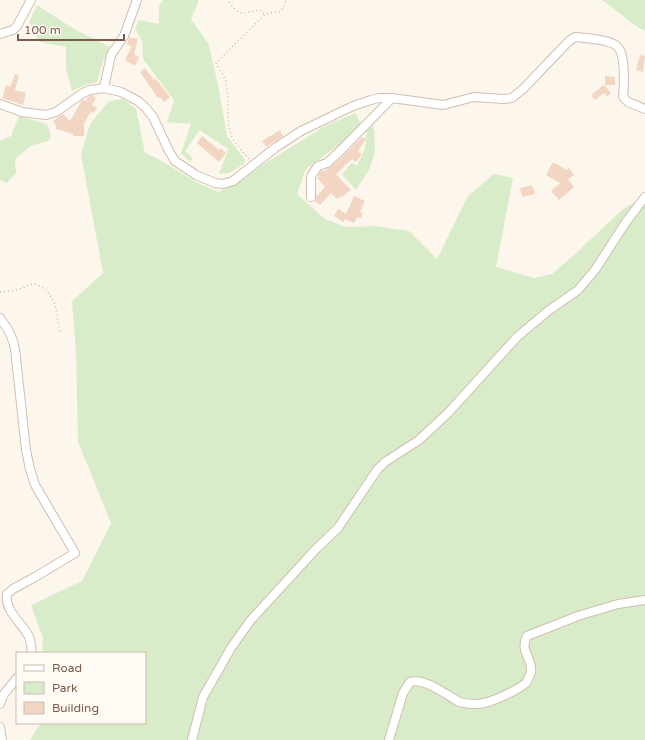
<svg xmlns="http://www.w3.org/2000/svg" width="645" height="740" font-family="'Varela Round',sans-serif">
<rect width="100%" height="100%" fill="#fdf6ec"/>
<path fill="#d8ecc9" d="M 163,0 L 198,0 L 198,3 L 191,19 L 209,45 L 218,85 L 227,136 L 245,160 L 244,164 L 229,173 L 219,174 L 228,149 L 200,130 L 185,151 L 193,158 L 190,162 L 181,153 L 191,124 L 167,122 L 174,100 L 143,59 L 142,41 L 135,29 L 139,20 L 159,24 L 159,6 Z
M 602,0 L 645,0 L 645,31 C 629,23 617,10 602,0 Z
M 37,5 L 74,29 L 110,47 L 103,61 L 97,82 L 88,84 L 72,91 L 66,68 L 66,47 L 40,42 L 29,22 Z
M 123,99 L 136,109 L 145,153 L 160,160 L 196,182 L 219,192 L 325,126 L 355,113 L 361,124 L 340,144 L 306,169 L 297,194 L 325,219 L 346,227 L 375,226 L 409,231 L 437,259 L 468,196 L 494,174 L 513,178 L 496,267 L 534,278 L 552,274 L 575,254 L 622,210 L 645,195 L 645,740 L 30,740 L 41,723 L 145,723 L 145,653 L 42,653 L 43,638 L 31,605 L 82,581 L 111,523 L 78,442 L 76,353 L 72,301 L 103,273 L 81,154 L 90,124 L 109,101 Z
M 19,116 L 47,124 L 51,136 L 48,141 L 31,146 L 15,159 L 16,173 L 7,183 L 0,180 L 0,141 L 11,136 Z
M 374,126 L 375,152 L 369,170 L 356,190 L 342,175 L 351,163 L 357,165 C 365,151 367,145 366,129 Z"/>
<path fill="#f3d5c3" d="M 129,37 L 138,39 L 134,54 L 139,57 L 135,66 L 125,60 L 132,46 L 127,45 Z
M 640,55 L 645,56 L 643,72 L 636,70 Z
M 145,68 L 154,80 L 156,79 L 170,97 L 164,102 L 160,97 L 158,98 L 140,72 Z
M 15,74 L 19,75 L 15,90 L 26,93 L 23,105 L 2,98 L 6,85 L 10,87 Z
M 605,76 L 615,77 L 615,85 L 605,85 Z
M 604,85 L 611,93 L 607,97 L 604,93 L 595,100 L 591,95 Z
M 91,95 L 96,98 L 92,105 L 97,108 L 94,113 L 91,112 L 84,123 L 84,136 L 73,136 L 73,134 L 56,129 L 56,125 L 53,121 L 63,114 L 70,121 L 82,100 L 86,101 L 88,97 Z
M 280,130 L 283,136 L 266,147 L 262,141 Z
M 202,136 L 219,150 L 220,148 L 226,153 L 219,162 L 197,143 Z
M 362,137 L 366,139 L 358,151 L 362,154 L 356,162 L 352,159 L 336,174 L 351,190 L 342,197 L 341,196 L 337,199 L 331,193 L 320,205 L 315,201 L 316,197 L 325,187 L 317,178 L 319,177 L 318,175 L 321,171 L 324,171 L 330,167 L 341,158 Z
M 553,162 L 567,170 L 569,168 L 574,175 L 568,179 L 574,187 L 559,200 L 551,191 L 560,183 L 546,175 Z
M 532,185 L 535,194 L 522,197 L 520,188 Z
M 354,196 L 365,201 L 360,212 L 363,213 L 361,218 L 357,217 L 354,223 L 345,219 L 343,222 L 334,216 L 338,209 L 346,214 Z"/>
<g fill="none" stroke-linecap="round" stroke-linejoin="round">
<defs>
<path id="minor" d="M 0,34 L 13,30 L 17,26 L 31,0
M 104,88 L 111,55 L 124,36 L 137,0
M 0,104 L 22,112 L 46,115 L 56,112 L 83,93 L 90,90 L 104,88 L 121,92 L 138,101 L 145,107 L 153,117 L 169,151 L 175,161 L 196,175 L 215,183 L 223,184 L 233,181 L 275,148 L 301,131 L 353,106 L 371,100 L 379,98 L 392,98 L 443,105 L 474,97 L 504,99 L 512,98 L 524,88 L 569,41 L 575,37 C 584,38 611,39 618,47 C 626,57 624,84 623,97 L 628,102 L 645,109
M 311,197 L 311,177 L 313,173 L 318,166 L 327,163 L 339,152 L 392,98
M 0,318 C 8,328 13,337 15,349 L 26,450 L 30,469 L 35,485 L 75,553 L 35,577 L 13,589 L 7,594 C 4,610 21,622 28,635 C 31,639 31,647 32,653
M 0,704 L 4,694 L 17,678
M 0,727 L 2,740
M 192,740 L 203,697 L 231,648 L 250,621 L 316,549 L 338,528 L 377,470 L 385,462 L 419,440 L 448,413 L 517,337 L 548,311 L 578,290 L 595,270 L 626,222 L 645,197
M 389,740 L 403,693 L 410,682 C 424,677 447,695 459,702 C 467,704 475,705 484,703 C 494,701 518,690 526,683 C 528,680 530,675 531,672 C 533,658 519,652 527,636 L 578,616 L 618,604 L 645,600"/>
</defs>
<use href="#minor" stroke="#d1beb0" stroke-width="10"/>
<path stroke="#d9b8a5" stroke-width="1.5" stroke-dasharray="1 3" stroke-linecap="butt" d="M 229,2 C 242,19 242,12 260,10 L 265,15
M 249,159 C 243,152 237,146 232,137 C 224,119 231,98 225,79 C 223,73 218,68 216,63 L 263,16 C 275,8 281,19 286,0
M 0,292 C 6,291 13,291 19,289 C 24,288 29,284 34,284 C 36,284 38,285 40,286 C 57,295 57,316 60,334"/>
<use href="#minor" stroke="#fff" stroke-width="8"/>
</g>
<rect x="16" y="652" width="130" height="72" fill="#fffaf3" stroke="#cabbb1"/>
<rect x="24" y="665" width="20" height="6" fill="#ffffff" stroke="#cabbb1"/>
<text x="52" y="672" font-size="12" fill="#7a5c4d">Road</text>
<rect x="24" y="682" width="20" height="12" fill="#d8ecc9" stroke="#cabbb1"/>
<text x="52" y="692" font-size="12" fill="#7a5c4d">Park</text>
<rect x="24" y="702" width="20" height="12" fill="#f3d5c3" stroke="#cabbb1"/>
<text x="52" y="712" font-size="12" fill="#7a5c4d">Building</text>
<path d="M18 34v6h106v-6" fill="none" stroke="#7a5c4d" stroke-width="2"/>
<text x="24" y="34" font-size="12" fill="#7a5c4d" stroke="#fffaf3" stroke-width="3" paint-order="stroke">100 m</text>
</svg>
